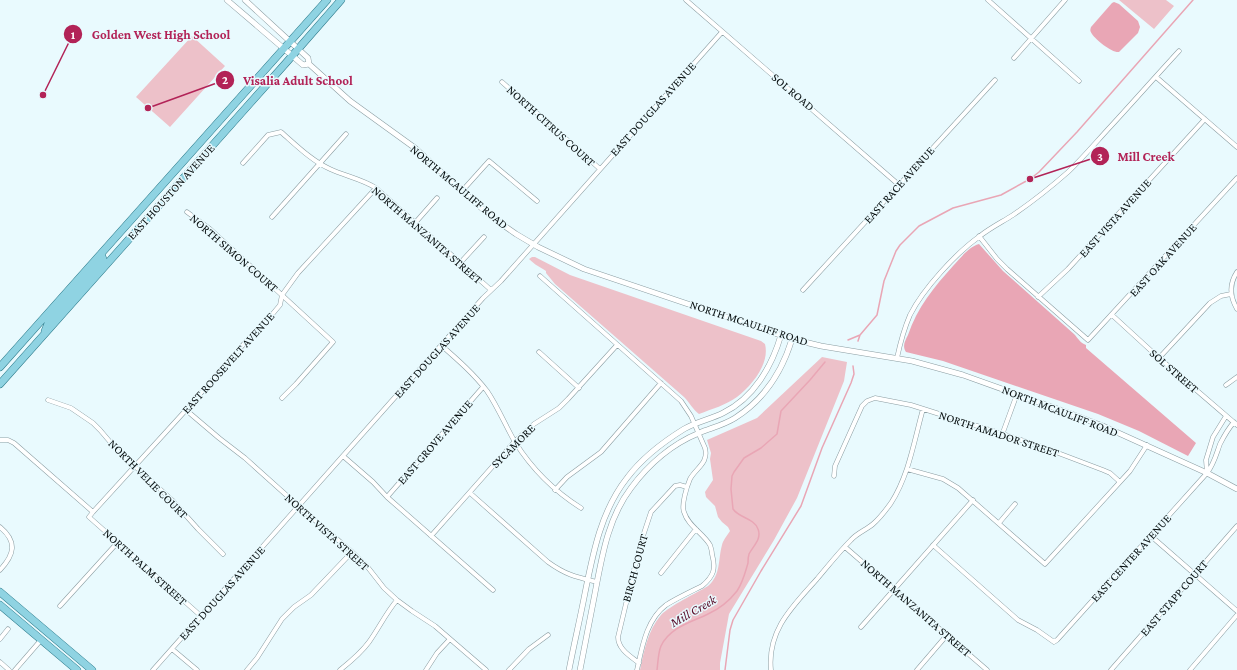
<svg xmlns="http://www.w3.org/2000/svg" width="1237" height="670" font-family="'Crimson Pro',serif">
<rect width="100%" height="100%" fill="#e9fafe"/>
<path fill="#edc1c9" d="M 1119,0 L 1166,0 L 1174,6 L 1154,29 Z
M 192,36 L 225,66 L 170,127 L 136,97 Z
M 532,257 L 535,257 L 570,275 L 761,341 L 765,344 C 770,364 752,385 737,397 C 726,405 712,409 699,414 C 694,411 689,402 684,397 L 555,284 L 546,273 L 546,271 C 540,267 535,265 529,259 Z
M 822,357 L 847,362 L 844,381 L 797,498 L 774,540 L 729,614 L 720,663 L 720,670 L 640,670 C 644,651 648,630 661,615 C 671,605 695,594 708,586 C 721,575 718,559 722,545 C 723,540 727,536 730,531 L 728,527 L 722,522 L 718,517 L 715,506 L 706,497 L 705,492 L 713,480 L 710,459 L 711,453 L 707,440 L 757,418 Z"/>
<path fill="#e9a6b5" d="M 1114,2 L 1119,4 L 1138,21 L 1140,27 L 1138,33 L 1119,52 C 1112,53 1096,40 1092,34 C 1090,31 1090,30 1091,27 L 1112,3 Z
M 979,244 L 1003,271 L 1074,334 C 1078,338 1080,343 1086,345 L 1086,348 L 1196,443 L 1188,456 L 1139,431 L 1098,414 L 943,361 L 906,352 C 902,346 905,341 908,335 C 917,308 934,287 953,266 C 960,259 968,247 979,244 Z"/>
<g fill="none" stroke-linecap="round" stroke-linejoin="round">
<path stroke="#e9a6b5" stroke-width="1.5" d="M 848,340 L 860,335 L 877,315 L 884,281 L 896,251 L 900,245 L 919,226 L 953,208 L 1001,195 L 1030,179 L 1039,172 L 1077,132 L 1193,0
M 858,341 L 860,335
M 657,670 C 658,663 658,653 661,646 C 670,627 692,622 708,614 C 719,609 730,600 737,591 C 743,582 745,573 748,563 C 748,560 748,557 749,554 C 753,546 762,539 758,529 C 754,518 739,518 733,509 L 731,489 L 732,476 L 734,472 L 744,458 L 761,448 L 777,434 L 781,411 L 810,380 L 825,362
M 725,670 L 730,630 L 733,620 L 761,571 L 801,506 L 822,448 L 851,383 L 854,374 L 853,366"/>
<defs>
<path id="minor" d="M 686,0 L 899,185
M 988,0 L 1079,81
M 1014,58 L 1065,0
M 1156,77 L 1237,147
M 502,82 L 600,169
M 243,163 L 268,135 L 281,132 C 296,145 312,161 330,169 C 345,176 362,179 376,188 L 491,290
M 462,191 L 489,161 L 537,201
M 187,212 L 210,229 L 333,342 L 296,384 L 282,398
M 272,217 L 346,134
M 415,223 L 437,198
M 979,236 L 997,259 L 1007,269 L 1088,340 L 1237,178
M 461,262 L 484,237
M 1237,272 C 1229,284 1230,297 1237,309
M 540,276 L 681,401 L 691,416 L 705,448 C 709,463 696,468 690,479 C 687,486 681,505 684,512 C 688,526 703,533 710,545 C 711,548 712,552 712,554 C 716,569 714,576 702,586 C 690,592 677,598 666,605 C 646,620 642,648 637,670
M 803,290 L 995,80
M 1038,297 L 1068,269 L 1205,119
M 1112,315 L 1159,358 L 1237,425
M 442,346 C 458,360 474,374 487,391 C 498,407 505,425 515,442 C 532,469 554,491 581,508
M 539,352 L 579,388
M 897,358 C 900,344 904,329 910,315 C 923,289 956,253 980,236 C 990,228 1002,222 1013,215 C 1032,202 1051,187 1068,172 C 1083,158 1097,141 1111,126 C 1134,101 1156,76 1179,51
M 1159,358 L 1210,303 L 1221,296 L 1231,294
M 1226,385 L 1237,377
M 48,400 L 71,408 L 93,423 L 100,430 L 117,450 L 172,500 L 198,529 L 223,554
M 186,410 L 219,438 L 245,458 L 303,510 L 352,552 L 366,565 L 384,588 L 397,600 L 412,611 L 435,626 L 486,670
M 1002,435 L 1017,394
M 0,440 L 8,440 L 14,443 L 93,512
M 343,456 L 373,482 L 387,497 L 493,590
M 907,469 L 943,479 L 958,488 L 1045,564 L 1130,471 L 1147,445
M 1207,473 L 1206,460 L 1213,437 L 1226,416
M 834,476 L 835,466 L 862,406 L 867,401 L 875,398 L 911,405 L 1037,445 L 1103,470 L 1110,473 L 1120,482
M 555,490 L 567,477 L 601,452 L 661,383
M 470,493 L 548,562 C 566,575 576,577 597,582
M 387,497 L 483,387
M 999,523 L 1015,504
M 0,527 C 18,542 14,555 0,570
M 431,536 L 515,441 L 534,424 L 559,408 L 568,399 L 617,345
M 1151,536 L 1237,611
M 933,545 L 1018,620 L 1037,630 L 1054,642 L 1057,640 L 1207,473 C 1214,464 1216,455 1220,444 C 1224,436 1228,429 1234,422
M 845,547 L 987,670
M 661,573 L 696,529
M 60,606 L 118,542
M 201,616 L 89,517 L 93,512 L 186,410 L 249,338 L 265,323 L 280,305 L 282,295 L 298,273 L 376,188
M 861,627 L 973,500
M 0,639 L 8,629
M 172,649 L 197,670
M 0,662 L 9,670
M 639,663 C 630,656 618,649 618,637 L 640,545 L 651,512 L 675,486 L 680,485 L 687,487
M 15,670 L 41,640
M 153,670 L 483,298 L 501,281 L 722,32
M 247,670 L 257,658 L 282,619 L 294,607 L 311,595 L 352,552
M 340,670 C 350,662 361,653 369,642 C 379,628 386,613 397,600
M 426,670 L 437,653 L 450,639
M 509,670 L 529,649 L 548,635
M 771,670 C 767,630 793,606 817,579 C 828,566 839,552 851,540 C 857,533 866,530 873,524 C 880,518 886,510 891,503 C 909,475 914,441 923,409
M 917,670 L 947,635
M 1111,670 L 1237,526
M 1190,670 L 1237,615"/>
<path id="tertiary" d="M 227,0 L 303,65 L 309,64
M 245,0 L 308,58 L 309,64 L 350,101 L 415,148 L 462,191 L 493,218 L 516,234 L 538,247 L 584,269 L 792,339 L 821,346 L 912,361 L 963,375 L 1069,413 L 1103,426 L 1207,473 L 1237,489
M 569,670 C 574,644 580,619 585,593 C 593,553 601,511 627,478 C 642,458 663,442 684,429 C 696,422 711,419 723,413 C 754,398 772,366 781,335
M 580,670 C 585,644 590,618 595,593 C 602,556 608,518 631,488 C 648,465 672,444 699,433 C 711,428 724,425 735,418 C 765,399 782,372 792,339"/>
<path id="primary" d="M 45,331 L 49,321 L 99,265 L 103,259 L 101,254
M 0,367 L 327,0
M 0,384 L 285,64 L 341,0
M 0,592 L 92,670
M 0,605 L 77,670"/>
</defs>
<use href="#minor" stroke="#8b9da2" stroke-width="5"/>
<use href="#tertiary" stroke="#8b9da2" stroke-width="6"/>
<use href="#primary" stroke="#2f7c8c" stroke-width="8"/>
<use href="#minor" stroke="#fff" stroke-width="4"/>
<use href="#tertiary" stroke="#fff" stroke-width="5"/>
<use href="#primary" stroke="#8fd3e2" stroke-width="7"/>
</g>
<g text-anchor="middle" dominant-baseline="central" stroke-width="3" stroke-linejoin="round" paint-order="stroke">
<g font-size="12" fill="#080f10" stroke="#e9fafe">
<text transform="translate(793 92) rotate(40)">SOL ROAD</text>
<text transform="translate(653 109) rotate(-48)">EAST DOUGLAS AVENUE</text>
<text transform="translate(551 126) rotate(42)">NORTH CITRUS COURT</text>
<text transform="translate(899 185) rotate(-48)">EAST RACE AVENUE</text>
<text transform="translate(459 187) rotate(40)">NORTH MCAULIFF ROAD</text>
<text transform="translate(171 192) rotate(-48)">EAST HOUSTON AVENUE</text>
<text transform="translate(1115 218) rotate(-48)">EAST VISTA AVENUE</text>
<text transform="translate(427 235) rotate(41)">NORTH MANZANITA STREET</text>
<text transform="translate(234 253) rotate(41)">NORTH SIMON COURT</text>
<text transform="translate(1163 260) rotate(-48)">EAST OAK AVENUE</text>
<text transform="translate(749 323) rotate(18)">NORTH MCAULIFF ROAD</text>
<text transform="translate(437 351) rotate(-48)">EAST DOUGLAS AVENUE</text>
<text transform="translate(228 363) rotate(-48)">EAST ROOSEVELT AVENUE</text>
<text transform="translate(1174 371) rotate(41)">SOL STREET</text>
<text transform="translate(1060 411) rotate(21)">NORTH MCAULIFF ROAD</text>
<text transform="translate(999 434) rotate(18)">NORTH AMADOR STREET</text>
<text transform="translate(435 442) rotate(-49)">EAST GROVE AVENUE</text>
<text transform="translate(513 446) rotate(-45)">SYCAMORE</text>
<text transform="translate(148 479) rotate(45)">NORTH VELIE COURT</text>
<text transform="translate(327 532) rotate(42)">NORTH VISTA STREET</text>
<text transform="translate(1131 558) rotate(-48)">EAST CENTER AVENUE</text>
<text transform="translate(145 567) rotate(42)">NORTH PALM STREET</text>
<text transform="translate(635 568) rotate(-75)">BIRCH COURT</text>
<text transform="translate(222 593) rotate(-48)">EAST DOUGLAS AVENUE</text>
<text transform="translate(1174 598) rotate(-49)">EAST STAPP COURT</text>
<text transform="translate(916 608) rotate(41)">NORTH MANZANITA STREET</text>
</g>
<g font-size="13" font-style="italic" fill="#5a0c29" stroke="#e9fafe">
<text transform="translate(693 611) rotate(-30)">Mill Creek</text>
</g>
</g>
<path fill="none" stroke="#b22357" stroke-width="1.5" d="M43 95L73 34M148 108L225 80M1030 179L1100 156"/>
<g fill="#b22357" stroke="#e9fafe" stroke-width="1.5">
<circle cx="43" cy="95" r="4"/>
<circle cx="148" cy="108" r="4"/>
<circle cx="1030" cy="179" r="4"/>
<circle cx="73" cy="34" r="10"/>
<circle cx="225" cy="80" r="10"/>
<circle cx="1100" cy="156" r="10"/>
</g>
<g font-size="12" text-anchor="middle" font-weight="bold" fill="#fff">
<text x="73" y="39">1</text>
<text x="225" y="84">2</text>
<text x="1100" y="161">3</text>
</g>
<g font-size="13" text-anchor="middle" font-weight="bold" fill="#b22357" stroke="#e9fafe" stroke-width="3" stroke-linejoin="round" paint-order="stroke">
<text x="161" y="39">Golden West High School</text>
<text x="298" y="85">Visalia Adult School</text>
<text x="1146" y="161">Mill Creek</text>
</g>
</svg>
